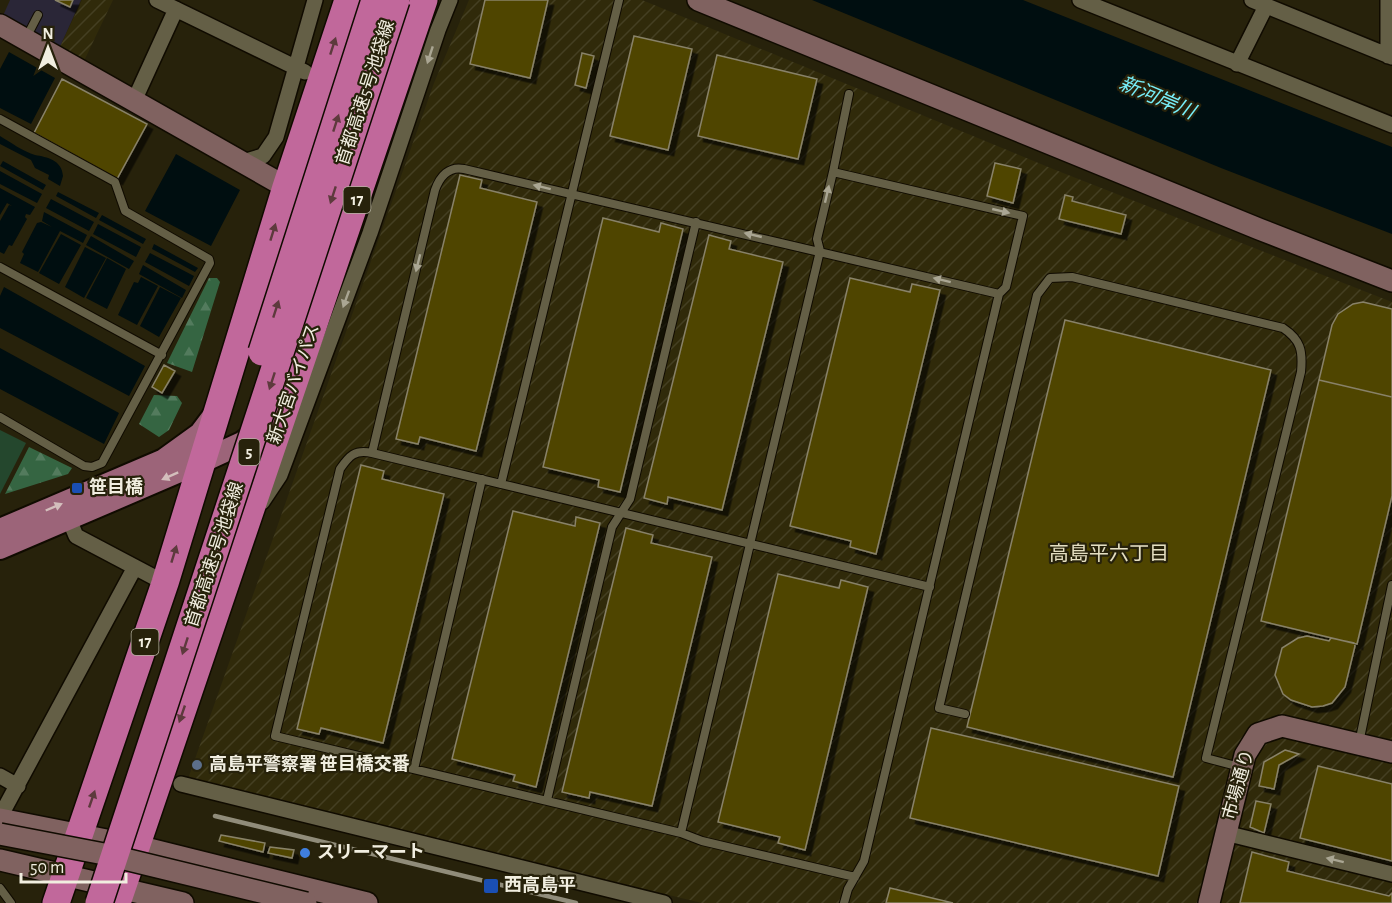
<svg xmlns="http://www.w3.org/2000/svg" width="1392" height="903" font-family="'Alegreya Sans','Noto Sans JP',sans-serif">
<defs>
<pattern id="industrial-furrows" width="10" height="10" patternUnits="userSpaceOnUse" patternTransform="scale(1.5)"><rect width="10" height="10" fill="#302a0a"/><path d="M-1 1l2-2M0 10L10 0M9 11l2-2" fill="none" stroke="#443f22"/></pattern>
<pattern id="forest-firs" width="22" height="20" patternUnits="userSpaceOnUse" patternTransform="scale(1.5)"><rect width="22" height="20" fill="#356542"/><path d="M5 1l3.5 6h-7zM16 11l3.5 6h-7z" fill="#537b5d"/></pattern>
<filter id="shadow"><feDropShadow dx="5.5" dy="5.5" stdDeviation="0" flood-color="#0009"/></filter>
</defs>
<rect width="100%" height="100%" fill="#27220b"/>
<path fill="#2a2637" d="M 10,0 L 81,0 L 59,49 L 2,18 Z"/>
<path fill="url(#industrial-furrows)" d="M 82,0 L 113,0 L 84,61 L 59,49 Z
M 469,0 L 642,0 L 1053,169 L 1392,302 L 1392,903 L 702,903 L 194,781 L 189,776 L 434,83 Z"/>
<path fill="url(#forest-firs)" d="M 209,278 L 217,278 L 220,282 L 192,372 L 167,363 Z
M 154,395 L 177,396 L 182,403 L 169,430 L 159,437 L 139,424 Z
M 29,447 L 72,468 L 68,474 L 5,494 Z"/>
<path fill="#24472d" d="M 0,430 L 26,443 L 0,494 Z"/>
<path fill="#000e10" d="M 812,0 L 1023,0 L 1392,147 L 1392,234 L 1221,168 Z
M 9,52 L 55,78 L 31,124 L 0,108 L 0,69 Z
M 0,136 C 10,142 24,152 35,155 C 47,157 62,160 63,176 L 60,186 L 48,179 L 49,175 L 35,168 L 31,160 L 0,144 Z
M 176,154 L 240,190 L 211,246 L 145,211 Z
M 3,161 L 46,185 L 43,190 L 0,166 Z
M 0,171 L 42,194 L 37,203 L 0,184 Z
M 0,188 L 35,207 L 30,215 L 26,214 L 25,217 L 27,219 L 12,246 L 9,245 L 4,254 L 0,252 L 0,221 L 9,205 L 12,206 L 7,203 L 0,215 Z
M 58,192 L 99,213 L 96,218 L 56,196 Z
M 51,199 L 94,222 L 89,231 L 46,208 Z
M 44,212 L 87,235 L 83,243 L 60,231 L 38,272 L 20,263 L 24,254 L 22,252 L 37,223 L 41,222 L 52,227 L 42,221 Z
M 102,215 L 146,239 L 143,244 L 99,220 Z
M 98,224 L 141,247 L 136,257 L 93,234 Z
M 61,234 L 81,245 L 59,284 L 39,273 Z
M 91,236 L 134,261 L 129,269 L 86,245 Z
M 154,244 L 198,268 L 195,272 L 152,249 Z
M 85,247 L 106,258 L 84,298 L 65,287 Z
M 150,253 L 194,276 L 189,286 L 145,262 Z
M 107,258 L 126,269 L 107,309 L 86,298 Z
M 143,265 L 186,290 L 182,298 L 139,274 Z
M 141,277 L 158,286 L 137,325 L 118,315 L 134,282 L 138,283 Z
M 4,287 L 145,366 L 129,396 L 0,328 L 0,296 Z
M 160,287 L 181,298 L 159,337 L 140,326 Z
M 0,348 L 119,413 L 104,444 L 0,389 Z"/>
<path fill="#504403" stroke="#888268" stroke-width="1.5" filter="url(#shadow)" d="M 55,0 L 73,0 L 70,7 Z
M 485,0 L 548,0 L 530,78 L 470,64 Z
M 634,36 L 692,49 L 668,150 L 610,136 Z
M 582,53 L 594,56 L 586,88 L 575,85 Z
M 717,55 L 817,79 L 798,159 L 698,136 Z
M 62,79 L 147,124 L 117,179 L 34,133 Z
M 995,163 L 1021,169 L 1013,203 L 987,196 Z
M 460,175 L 482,180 L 480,188 L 537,202 L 476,451 L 420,437 L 418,444 L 396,439 Z
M 1065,195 L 1073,197 L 1072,201 L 1126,215 L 1121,234 L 1059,219 Z
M 603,218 L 659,232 L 661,223 L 683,229 L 620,492 L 598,487 L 599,480 L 543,467 Z
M 709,235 L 731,241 L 729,249 L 783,262 L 722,510 L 668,497 L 667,504 L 644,498 Z
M 850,278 L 910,292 L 912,284 L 940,290 L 876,554 L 850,547 L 851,541 L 790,526 Z
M 1363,302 L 1392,309 L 1392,397 L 1319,380 L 1332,325 L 1338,314 L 1353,304 Z
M 1065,320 L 1271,370 L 1173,777 L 967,727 Z
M 164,365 L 175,371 L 162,393 L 152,387 Z
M 1319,380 L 1392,397 L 1392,496 L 1357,644 L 1261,621 Z
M 361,465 L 384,471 L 382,479 L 444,494 L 383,743 L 321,728 L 319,734 L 297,729 Z
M 513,511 L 575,526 L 576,517 L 600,523 L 536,787 L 513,781 L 515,775 L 452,759 Z
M 626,528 L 653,535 L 651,543 L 712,557 L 652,806 L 590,792 L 589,798 L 562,792 Z
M 778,574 L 839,588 L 841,580 L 868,587 L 805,850 L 778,843 L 780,837 L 718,822 Z
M 1307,636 L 1329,641 L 1331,638 L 1354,643 L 1355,646 L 1345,687 L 1332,703 L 1323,706 L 1312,707 L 1291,700 L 1283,694 L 1275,675 L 1282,648 L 1298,638 Z
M 931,728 L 1179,786 L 1158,876 L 910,818 Z
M 1285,750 L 1299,754 L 1279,765 L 1274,789 L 1259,786 L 1264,762 Z
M 1318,766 L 1392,784 L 1392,861 L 1300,838 Z
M 1256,801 L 1271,804 L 1264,833 L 1250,827 Z
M 221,835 L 265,843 L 263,852 L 219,841 Z
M 270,847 L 294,850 L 292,858 L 268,853 Z
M 1252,852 L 1289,862 L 1287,871 L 1389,896 L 1392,893 L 1392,903 L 1240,903 Z
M 890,888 L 953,903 L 886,903 Z"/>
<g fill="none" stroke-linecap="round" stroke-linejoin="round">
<defs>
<path id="lane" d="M 26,38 L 38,15
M 0,119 L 115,182 L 125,211 L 209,259 L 210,263 L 102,463 L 92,467 L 84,466 L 0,417
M 833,172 L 849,94
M 0,267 L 162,355
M 372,453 L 930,587
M 501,484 L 619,0
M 965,714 L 939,708 L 1037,295 L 1050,278 L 1072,277 L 1283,328 C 1301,340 1303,351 1301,372 L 1206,758 L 1240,767
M 1359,743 L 1392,585
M 414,769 L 482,479
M 547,800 L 612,527 L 630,499 L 696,222
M 681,833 L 820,251 L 817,239 L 833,172 L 1023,216 L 1006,287 L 999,294 L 864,861 L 848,889 L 844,903
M 855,877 L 702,841 L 681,833 L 275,736 L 340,469 C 349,456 355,449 372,453 L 435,190 C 440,176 449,166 464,169 L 999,294
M 0,888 L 11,903"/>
<path id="street" d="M 157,0 L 305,72
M 1080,0 L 1392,125
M 1252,0 L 1392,57
M 1388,0 L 1388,56
M 1237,64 L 1266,6
M 134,101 L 176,9
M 243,162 L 263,156 L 276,137 L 315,0
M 262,502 L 280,475 L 370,233 L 438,30 L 450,0
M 69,519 L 76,536 L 165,583
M 0,776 L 18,786
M 181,784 L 664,903
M 0,817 L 135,567
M 1225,833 L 1392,874"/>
<path id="secondary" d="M 698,0 L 1259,229 L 1392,281
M 0,25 L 286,187
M 0,819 L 137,846 L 367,903
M 0,860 L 183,903
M 1209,903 L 1245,755 L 1258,734 L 1282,726 L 1392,752"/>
<path id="primary" d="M 0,530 L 164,460 L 200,434 L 215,414
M 0,548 L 203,461 L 242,443 L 261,429"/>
<path id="highway" d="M 56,903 L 165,583 L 286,187 L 348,0
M 117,903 L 424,0"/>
</defs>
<use href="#lane" stroke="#100b00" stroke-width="10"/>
<use href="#street" stroke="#100b00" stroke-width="18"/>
<use href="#secondary" stroke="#100b00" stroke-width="24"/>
<use href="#primary" stroke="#100b00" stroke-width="26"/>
<use href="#highway" stroke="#100b00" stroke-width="30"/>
<use href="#lane" stroke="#645f46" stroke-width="8"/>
<use href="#street" stroke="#645f46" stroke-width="15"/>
<use href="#secondary" stroke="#806260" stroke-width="21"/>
<use href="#primary" stroke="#9c6479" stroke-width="22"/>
<use href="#highway" stroke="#c1689b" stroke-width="27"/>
<path stroke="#908c7a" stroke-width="4.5" d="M 215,816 L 576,903"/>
<defs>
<path id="secondary-bridge" d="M 0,834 L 104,854 L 306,903"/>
<path id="highway-bridge" d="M 262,352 L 375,0
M 99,903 L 396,0"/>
</defs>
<use href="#secondary-bridge" stroke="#100b00" stroke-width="24" stroke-linecap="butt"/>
<use href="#highway-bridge" stroke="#100b00" stroke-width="30" stroke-linecap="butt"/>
<use href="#secondary-bridge" stroke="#806260" stroke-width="21"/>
<use href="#highway-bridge" stroke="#c1689b" stroke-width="27"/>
</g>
<defs><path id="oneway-solid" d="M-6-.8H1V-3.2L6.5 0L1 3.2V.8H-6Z" transform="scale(1.5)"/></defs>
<g fill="#5d3a3d">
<use href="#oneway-solid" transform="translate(333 46) rotate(-72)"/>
<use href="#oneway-solid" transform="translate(336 123) rotate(-72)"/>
<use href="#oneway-solid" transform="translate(333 195) rotate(108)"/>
<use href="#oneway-solid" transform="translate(273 232) rotate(-73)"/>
<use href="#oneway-solid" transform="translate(276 309) rotate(-72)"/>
<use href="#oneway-solid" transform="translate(272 381) rotate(108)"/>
<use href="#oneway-solid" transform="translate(174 554) rotate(-73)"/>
<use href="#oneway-solid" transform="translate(185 646) rotate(108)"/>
<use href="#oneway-solid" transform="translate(182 714) rotate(109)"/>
<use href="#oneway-solid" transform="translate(92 799) rotate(-71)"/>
</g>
<g fill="#aaa693">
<use href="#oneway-solid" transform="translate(430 55) rotate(108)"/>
<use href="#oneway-solid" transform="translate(542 187) rotate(-166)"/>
<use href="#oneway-solid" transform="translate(827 194) rotate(-77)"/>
<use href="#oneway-solid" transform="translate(1001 211) rotate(13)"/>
<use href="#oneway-solid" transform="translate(753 235) rotate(-167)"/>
<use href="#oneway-solid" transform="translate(418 263) rotate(104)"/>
<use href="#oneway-solid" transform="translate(942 280) rotate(-166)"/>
<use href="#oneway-solid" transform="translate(346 299) rotate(110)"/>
<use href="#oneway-solid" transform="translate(1335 860) rotate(-166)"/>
</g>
<g fill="#d3bebc">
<use href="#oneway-solid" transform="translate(170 476) rotate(156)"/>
<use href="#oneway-solid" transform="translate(54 507) rotate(-23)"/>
</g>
<g fill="#1a4fb4" stroke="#27220b" stroke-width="2">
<rect x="71" y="482" width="12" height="12" rx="3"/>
<rect x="483" y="878" width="16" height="16" rx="3"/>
</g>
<circle fill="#5c6f8a" stroke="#27220b" stroke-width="2" cx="197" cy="765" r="6"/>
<circle fill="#3f7fe0" stroke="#27220b" stroke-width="2" cx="305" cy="853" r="6"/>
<g text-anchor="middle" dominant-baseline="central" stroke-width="4.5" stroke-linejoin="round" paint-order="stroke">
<g fill="#27220b" stroke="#b4b1a0" stroke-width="1.5">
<rect x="343.5" y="187" width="27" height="26" rx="4.5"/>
<rect x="238.5" y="439" width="21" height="26" rx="4.5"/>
<rect x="131.5" y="629" width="27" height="26" rx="4.5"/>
</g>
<g font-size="16" font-weight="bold" fill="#f1eee0">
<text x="357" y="200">17</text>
<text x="249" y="452">5</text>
<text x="145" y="642">17</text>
</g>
<g font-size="18" fill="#f1eee0" stroke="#27220b">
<text transform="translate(366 93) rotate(-72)">首都高速5号池袋線</text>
<text transform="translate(294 384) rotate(-71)">新大宮バイパス</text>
<text transform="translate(215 555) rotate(-72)">首都高速5号池袋線</text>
<text transform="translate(1239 785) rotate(-74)">市場通り</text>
</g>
<g font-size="18" font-weight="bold" fill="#f1eee0" stroke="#27220b" text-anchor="start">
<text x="89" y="488">笹目橋</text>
<text x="209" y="765">高島平警察署 笹目橋交番</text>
<text x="317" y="853">スリーマート</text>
<text x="504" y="886">西高島平</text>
</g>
<g font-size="20" font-style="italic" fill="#77eef9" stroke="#27220b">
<text transform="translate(1157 98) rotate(23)">新河岸川</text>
</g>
<g font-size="20" fill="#e5dfc2" stroke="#27220b">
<text x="1109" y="554">高島平六丁目</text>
</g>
</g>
<g transform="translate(48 48)" stroke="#27220b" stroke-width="4.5" paint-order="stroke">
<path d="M0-4.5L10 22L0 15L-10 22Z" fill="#f1eee0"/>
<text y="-9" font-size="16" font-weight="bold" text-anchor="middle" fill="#f1eee0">N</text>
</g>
<path d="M21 873v9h105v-9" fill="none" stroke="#f1eee0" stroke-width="3"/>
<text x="30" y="873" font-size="18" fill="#f1eee0" stroke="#27220b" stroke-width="4.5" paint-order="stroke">50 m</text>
</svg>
